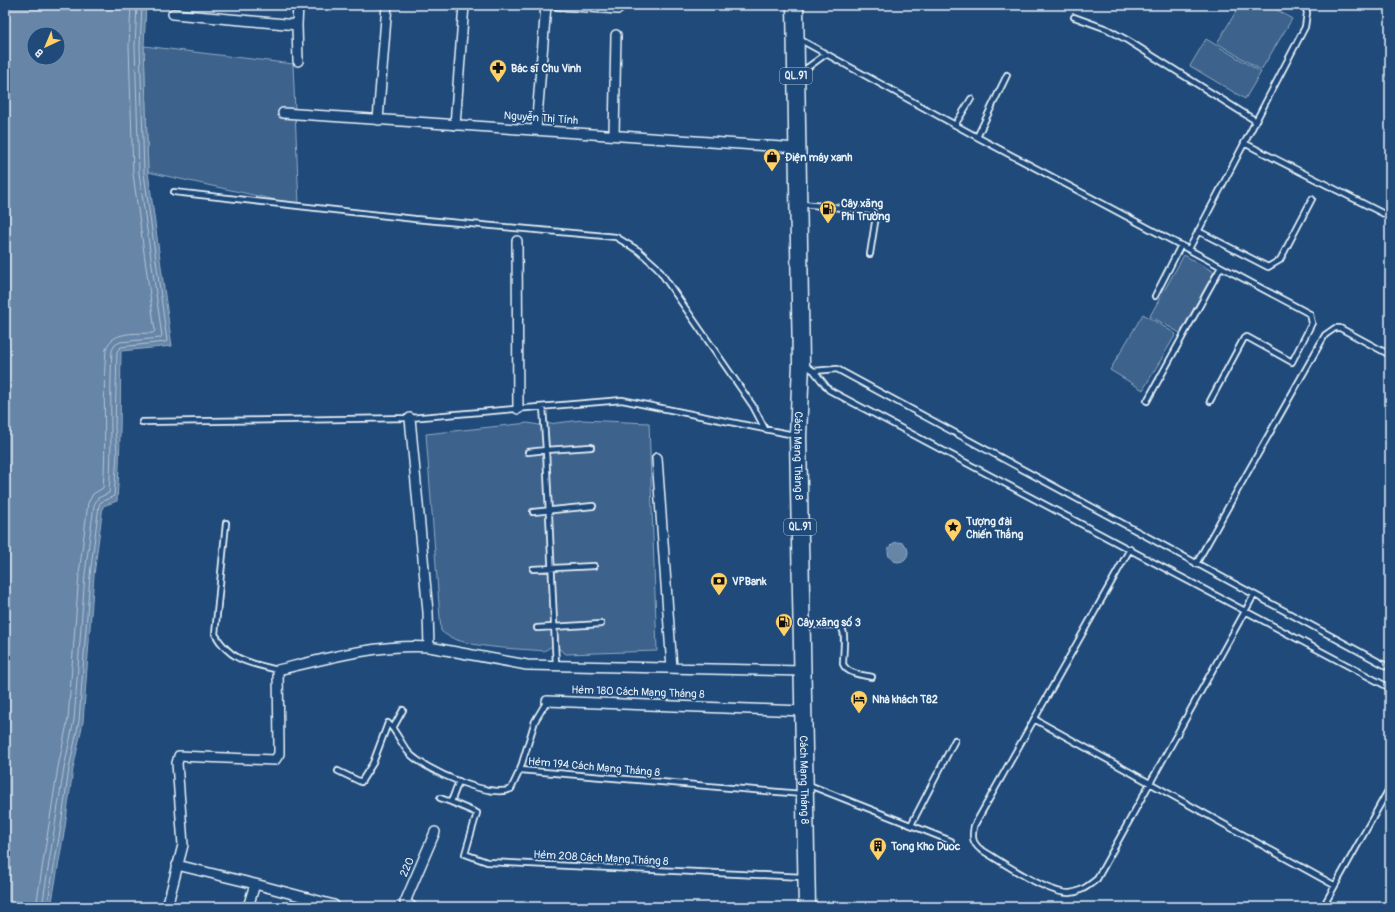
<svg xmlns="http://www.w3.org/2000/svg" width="1395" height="912" font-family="Pangolin,sans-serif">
<rect width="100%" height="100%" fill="#1f4a7a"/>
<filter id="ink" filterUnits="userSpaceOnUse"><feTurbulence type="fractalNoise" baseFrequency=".025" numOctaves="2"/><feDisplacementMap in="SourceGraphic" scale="8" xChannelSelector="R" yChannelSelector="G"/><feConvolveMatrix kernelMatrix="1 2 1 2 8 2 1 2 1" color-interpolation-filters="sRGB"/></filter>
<g filter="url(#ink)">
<path fill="#3c628c" stroke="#92aac2" d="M 1240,5 L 1269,5 L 1292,19 L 1261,70 L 1217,43 Z
M 1206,39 L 1261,72 L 1245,99 L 1190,66 Z
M 144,46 L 293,64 L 299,205 L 148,172 Z
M 1184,255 L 1214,272 L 1180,333 L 1150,316 Z
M 1143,314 L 1176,334 L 1143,390 L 1110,370 Z
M 582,420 L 649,423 L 657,651 L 566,654 L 554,645 L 544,651 C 517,648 460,649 441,631 L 426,434 L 528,423 L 539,425 Z"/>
<path fill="#6685a7" stroke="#9ab0c7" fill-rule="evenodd" d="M 5,5 L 146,5 L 144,46 L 148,172 L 172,346 L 121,351 C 120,401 121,451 117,501 L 103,506 L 94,575 L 83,722 L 73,769 L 65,827 L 51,907 L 5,907 ZM 34,34 L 58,34 L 58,58 L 34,58 Z
M888 552a10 10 0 1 1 20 0a10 10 0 1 1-20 0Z"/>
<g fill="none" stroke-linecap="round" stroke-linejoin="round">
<path stroke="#b4c6d8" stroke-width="1" d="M 36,907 L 58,767 L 68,719 L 79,574 L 88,503 L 93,494 L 103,488 C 107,442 102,395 106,349 C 112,330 138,334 153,333 L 155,331 L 133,174 L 129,46 L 131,5
M 42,907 L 64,768 L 74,720 L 85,574 L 94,505 L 98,498 L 109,493 C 113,445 109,398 112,350 L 115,345 L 120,342 L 160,338 L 162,336 L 139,173 L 135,46 L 137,5
M 47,907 L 61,826 L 69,769 L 79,721 L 90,575 L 99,505 L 101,502 L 114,496 L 117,453 L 115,427 L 117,351 L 121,347 L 165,342 L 167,341 L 144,173 L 140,46 L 142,5"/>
<defs>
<path id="service" d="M 1074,17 L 1107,29 L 1127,40 L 1256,121
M 799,39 L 977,137 L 1310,314 L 1312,323 L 1292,362 L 1247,337 L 1244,338 L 1210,401
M 800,73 L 826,54
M 955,125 L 971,99
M 977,137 L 1007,75
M 1244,143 L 1390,217
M 174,192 L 415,219 L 616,237 L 639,251 L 657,267 L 753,406 L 765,429
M 802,204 L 872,211 L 876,216 L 870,254
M 1198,231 L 1268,267 L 1280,260 L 1312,199
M 1189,249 L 1305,27 L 1307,13 L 1305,5
M 1155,296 L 1181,245
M 805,365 L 814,371 L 829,390 L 1390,688
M 814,371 L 837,369 L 1390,668
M 1147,401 L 1221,267
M 142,422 L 410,418 L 622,400 L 794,435
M 528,452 L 546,450 L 543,407
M 533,512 L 593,506
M 226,523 L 215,634 C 230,661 250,663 278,670
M 1130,549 L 974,826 C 972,837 972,842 980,849 C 1001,861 1047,894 1070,893 C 1081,892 1089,885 1097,879 L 1254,595
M 1196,564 L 1325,335 L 1335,328 L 1340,328 L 1390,355
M 533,569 L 594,566
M 804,625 C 849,625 845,619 843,664 C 847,674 863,675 872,677
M 537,628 L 601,624
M 556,665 L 546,450 L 591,447
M 1034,719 L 1334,885
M 393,728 L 403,710
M 520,770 L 535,721 L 547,701
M 338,771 L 361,782 L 373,763 L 388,723 C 397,732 401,744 409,753 C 425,770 490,799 511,789 L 520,770 L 802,794
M 809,785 L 951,841
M 440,798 L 451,802 L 459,781
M 451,802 L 477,813 L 465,854 L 487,862 L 803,877
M 911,825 L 955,740
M 1323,907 L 1390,787"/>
<path id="minor" d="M 558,5 L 618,9 L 619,5
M 173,14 L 297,25 L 298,5
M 297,25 L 298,61
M 283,113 L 797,148
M 378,120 L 387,5
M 455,125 L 464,5
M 536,130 L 546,5
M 614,135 L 616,35
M 517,241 L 518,409
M 410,418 L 428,612 L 429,647 L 527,665 L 803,671
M 657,458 L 672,668
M 547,701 L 804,711
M 177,865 L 255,884 L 248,907
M 255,884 L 334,905 L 333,907
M 167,907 L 183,845 L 177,763 L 179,756 L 275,760 L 279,754 L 279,746 L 278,670 C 328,658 378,644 429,647
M 412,907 L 405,902 L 435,832"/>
<g id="trunk">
<path id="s1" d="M 795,5 L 801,363 L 798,436 L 807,907"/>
</g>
</defs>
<use href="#service" stroke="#e8f1f8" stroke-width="8"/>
<use href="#minor" stroke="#e8f1f8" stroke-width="12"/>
<use href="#trunk" stroke="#e8f1f8" stroke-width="19"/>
<use href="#service" stroke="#1f4a7a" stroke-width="4.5"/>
<use href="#minor" stroke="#1f4a7a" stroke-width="9"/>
<use href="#trunk" stroke="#1f4a7a" stroke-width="16"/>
</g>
</g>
<defs>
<symbol id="pharmacy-pin" viewBox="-11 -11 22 30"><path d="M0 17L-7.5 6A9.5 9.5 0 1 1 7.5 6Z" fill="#ffd166" stroke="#1f4a7a"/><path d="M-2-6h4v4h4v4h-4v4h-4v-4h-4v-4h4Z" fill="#111"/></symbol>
<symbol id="shop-pin" viewBox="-11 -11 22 30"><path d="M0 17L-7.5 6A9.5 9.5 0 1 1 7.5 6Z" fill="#ffd166" stroke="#1f4a7a"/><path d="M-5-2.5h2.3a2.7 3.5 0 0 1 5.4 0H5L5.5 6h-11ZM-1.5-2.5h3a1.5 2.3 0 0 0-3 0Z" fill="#111"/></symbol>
<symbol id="fuel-pin" viewBox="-11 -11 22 30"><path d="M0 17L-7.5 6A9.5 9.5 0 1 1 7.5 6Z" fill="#ffd166" stroke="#1f4a7a"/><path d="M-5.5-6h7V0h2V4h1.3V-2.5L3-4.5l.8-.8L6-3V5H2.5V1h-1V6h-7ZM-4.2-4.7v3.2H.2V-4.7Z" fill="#111"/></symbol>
<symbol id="sight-pin" viewBox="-11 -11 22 30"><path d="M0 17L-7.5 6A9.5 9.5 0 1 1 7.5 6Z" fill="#ffd166" stroke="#1f4a7a"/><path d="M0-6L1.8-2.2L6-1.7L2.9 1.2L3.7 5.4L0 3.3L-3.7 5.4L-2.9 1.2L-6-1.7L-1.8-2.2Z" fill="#111"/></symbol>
<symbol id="bank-pin" viewBox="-11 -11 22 30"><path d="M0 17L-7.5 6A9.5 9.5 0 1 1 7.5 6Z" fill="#ffd166" stroke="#1f4a7a"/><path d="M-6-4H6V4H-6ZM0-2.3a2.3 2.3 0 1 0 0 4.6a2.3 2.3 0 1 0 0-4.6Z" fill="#111"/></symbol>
<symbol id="hotel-pin" viewBox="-11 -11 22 30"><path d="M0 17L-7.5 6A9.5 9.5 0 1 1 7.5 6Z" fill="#ffd166" stroke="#1f4a7a"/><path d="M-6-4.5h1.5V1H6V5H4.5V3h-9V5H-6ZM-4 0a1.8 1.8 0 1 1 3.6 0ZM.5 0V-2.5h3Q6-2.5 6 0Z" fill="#111"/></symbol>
<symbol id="building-pin" viewBox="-11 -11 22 30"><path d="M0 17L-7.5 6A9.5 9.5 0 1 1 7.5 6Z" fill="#ffd166" stroke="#1f4a7a"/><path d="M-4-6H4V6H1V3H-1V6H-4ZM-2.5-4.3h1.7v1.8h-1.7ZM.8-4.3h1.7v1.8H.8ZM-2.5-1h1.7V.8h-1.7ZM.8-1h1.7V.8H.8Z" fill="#111"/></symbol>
</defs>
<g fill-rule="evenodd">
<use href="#pharmacy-pin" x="488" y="58" width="20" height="27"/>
<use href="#shop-pin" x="762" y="147" width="20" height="27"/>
<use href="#fuel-pin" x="818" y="199" width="20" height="27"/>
<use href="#sight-pin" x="943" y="517" width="20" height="27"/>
<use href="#bank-pin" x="709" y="571" width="20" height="27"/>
<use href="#fuel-pin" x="774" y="612" width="20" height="27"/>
<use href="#hotel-pin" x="849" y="689" width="20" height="27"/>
<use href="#building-pin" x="868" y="836" width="20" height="27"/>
</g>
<g text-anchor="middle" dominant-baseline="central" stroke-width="3.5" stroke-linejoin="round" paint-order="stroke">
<g fill="#1f4a7a" stroke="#acbfd2" stroke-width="1">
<rect x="780" y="68" width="32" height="16" rx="3"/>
<rect x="784" y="519" width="32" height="16" rx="3"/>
</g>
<g font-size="10" font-weight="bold" fill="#e8f1f8">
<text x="796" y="76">QL.91</text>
<text x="800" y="527">QL.91</text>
</g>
<g font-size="11" font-weight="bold" fill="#e8f1f8" stroke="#1f4a7a" text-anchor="start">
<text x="511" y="68">Bác sĩ Chu Vinh</text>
<text x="785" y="157">Điện máy xanh</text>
<text x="841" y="203">Cây xăng<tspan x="841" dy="13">Phi Trường</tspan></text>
<text x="966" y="521">Tượng đài<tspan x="966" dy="13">Chiến Thắng</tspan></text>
<text x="732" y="581">VPBank</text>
<text x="797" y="622">Cây xăng số 3</text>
<text x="872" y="699">Nhà khách T82</text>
<text x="891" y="846">Tong Kho Duoc</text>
</g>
<g font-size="11" fill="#e8f1f8" stroke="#1f4a7a">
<text transform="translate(541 118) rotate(4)">Nguyễn Thị Tính</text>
<text stroke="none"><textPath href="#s1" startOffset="451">Cách Mạng Tháng 8</textPath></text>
<text transform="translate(638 692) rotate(2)">Hẻm 180 Cách Mạng Tháng 8</text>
<text transform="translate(594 767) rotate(5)">Hẻm 194 Cách Mạng Tháng 8</text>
<text stroke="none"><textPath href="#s1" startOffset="775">Cách Mạng Tháng 8</textPath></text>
<text transform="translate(601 858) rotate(3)">Hẻm 208 Cách Mạng Tháng 8</text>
<text transform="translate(407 867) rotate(-67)">220</text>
</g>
</g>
<rect width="1395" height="912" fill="none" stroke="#1f4a7a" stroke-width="20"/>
<rect x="10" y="10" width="1375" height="892" fill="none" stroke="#e8f1f8" stroke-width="1.5" filter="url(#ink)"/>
<g transform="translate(46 46) rotate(224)"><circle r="19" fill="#1f4a7a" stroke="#6f8dac"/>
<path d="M0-3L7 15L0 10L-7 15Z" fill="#ffd166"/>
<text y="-6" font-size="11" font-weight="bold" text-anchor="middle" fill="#e8f1f8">B</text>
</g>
</svg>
